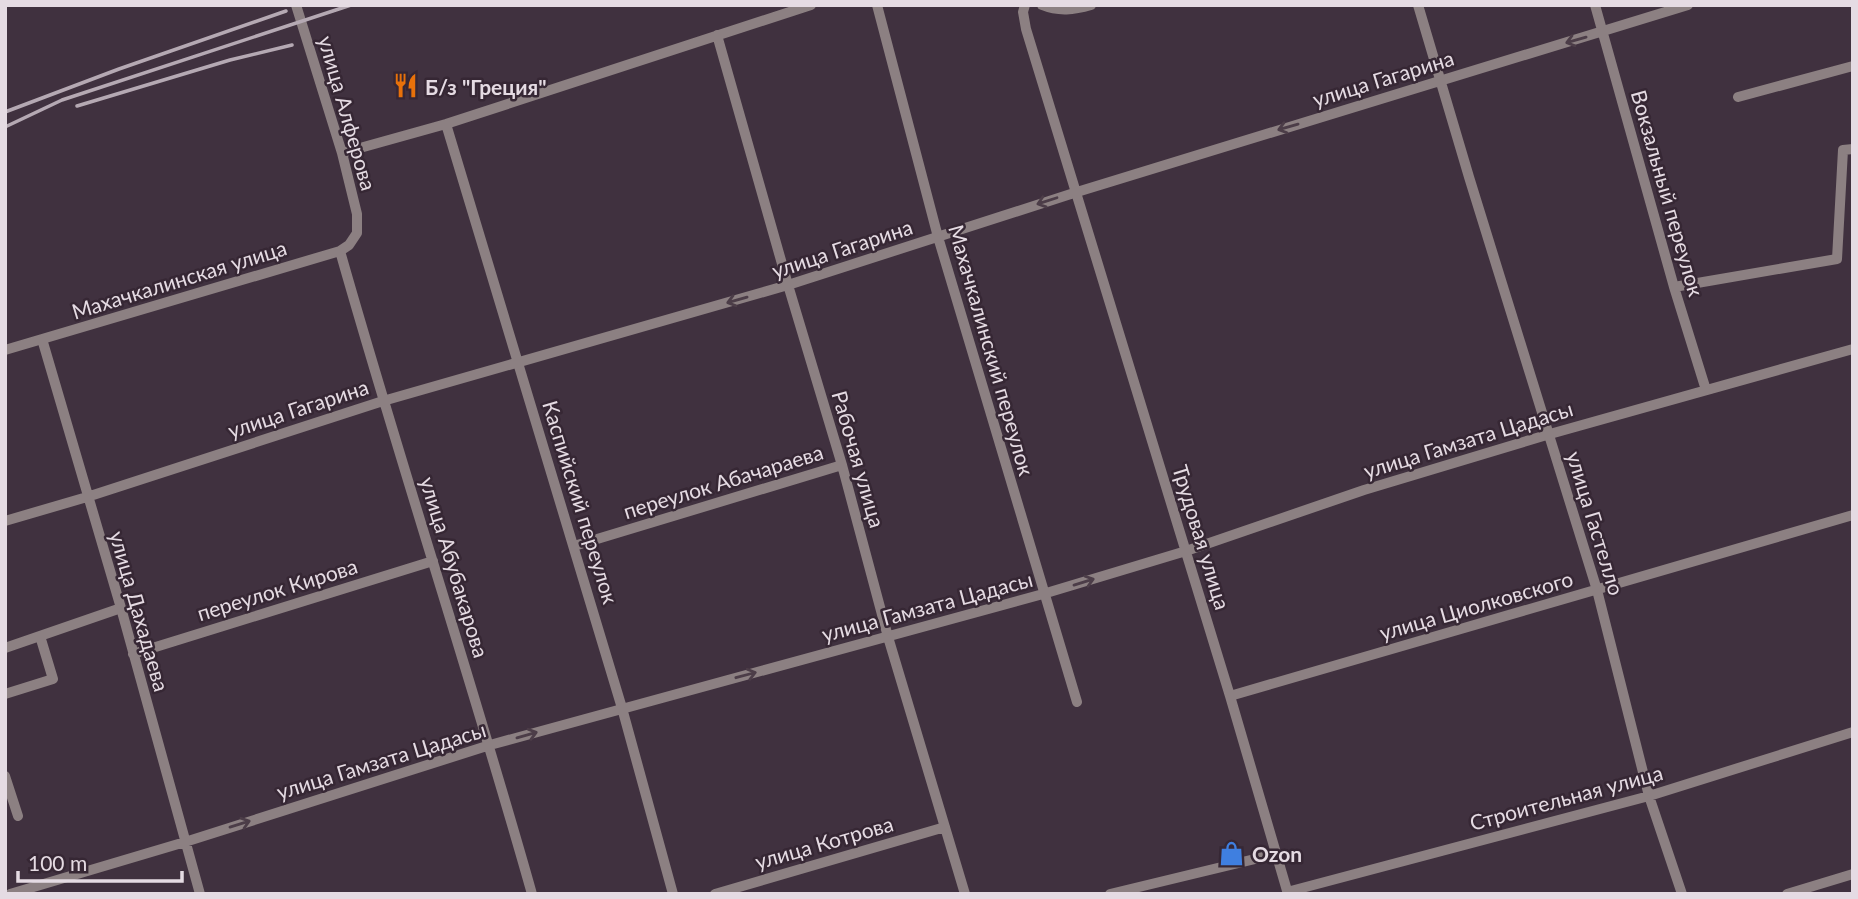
<svg xmlns="http://www.w3.org/2000/svg" width="1858" height="899" font-family="Lato,sans-serif">
<rect width="100%" height="100%" fill="#40313f"/>
<g fill="none" stroke-linecap="round" stroke-linejoin="round">
<path stroke="#8c8082" stroke-width="10" d="M 877,5 L 938,237 L 1077,702
M 1025,5 L 1023,12 L 1026,29 L 1230,696 L 1288,894
M 1042,5 C 1059,12 1074,10 1091,5
M 1418,5 L 1469,177 L 1597,590 L 1649,796 L 1682,894
M 1595,5 L 1674,287 L 1706,390
M 717,35 L 788,285 L 842,465 L 888,637 L 965,894
M 1738,97 L 1853,66
M 446,124 L 622,708 L 673,894
M 342,153 L 446,124 L 811,5
M 340,251 C 401,466 471,678 532,894
M 1674,287 L 1837,259 L 1843,150 L 1853,149
M 42,339 L 121,608 L 200,894
M 5,350 L 340,251 L 349,245 L 357,233 L 357,214 L 342,153 L 296,5
M 5,521 L 87,497 L 383,401 L 788,285 L 1077,192 L 1688,5
M 574,546 L 842,465
M 5,648 L 121,608
M 133,654 L 433,561
M 5,694 L 53,679 L 40,636
M 1230,696 L 1853,515
M 5,776 L 18,816
M 1287,892 L 1649,796 L 1853,732
M 10,894 L 185,842 L 490,745 L 1043,594 L 1186,551 L 1364,490 L 1550,434 L 1853,349
M 715,894 L 945,827
M 1110,894 L 1276,854
M 1787,894 L 1853,874"/>
<path stroke="#b5a9b3" stroke-width="3.5" d="M 77,106 L 230,60 L 292,45
M 5,112 L 119,69 L 286,11
M 5,127 L 62,100 L 351,5"/>
</g>
<defs><path id="oneway-shaft" d="M-6 0H5M1.5-3L5.5 0L1.5 3" fill="none" stroke-width="1.6" stroke-linecap="round" stroke-linejoin="round" transform="scale(1.75)"/></defs>
<g stroke="#4c3d48">
<use href="#oneway-shaft" transform="translate(1576 40) rotate(164)"/>
<use href="#oneway-shaft" transform="translate(1288 127) rotate(164)"/>
<use href="#oneway-shaft" transform="translate(1047 201) rotate(162)"/>
<use href="#oneway-shaft" transform="translate(737 300) rotate(164)"/>
<use href="#oneway-shaft" transform="translate(1084 582) rotate(-17)"/>
<use href="#oneway-shaft" transform="translate(746 675) rotate(-15)"/>
<use href="#oneway-shaft" transform="translate(527 735) rotate(-16)"/>
<use href="#oneway-shaft" transform="translate(240 824) rotate(-17)"/>
</g>
<defs>
<symbol id="restaurant-bare" viewBox="-9 -9 18 18"><path d="M-5-6h1v4h1v-4h1v4h1v-4h1v5L-1.5 .5V6h-2V.5L-5-1ZM5-6V6H3V1.5H1.5Q1.5-4 5-6Z" fill="#e8710a" stroke="#362734" stroke-width="2.5" paint-order="stroke"/></symbol>
<symbol id="shop-bare" viewBox="-9 -9 18 18"><path d="M-5-2.5h2.3a2.7 3.5 0 0 1 5.4 0H5L5.5 6h-11ZM-1.5-2.5h3a1.5 2.3 0 0 0-3 0Z" fill="#3f7fe0" stroke="#362734" stroke-width="2.5" paint-order="stroke"/></symbol>
</defs>
<g fill-rule="evenodd">
<use href="#restaurant-bare" x="388" y="68" width="35" height="35"/>
<use href="#shop-bare" x="1214" y="836" width="35" height="35"/>
</g>
<g text-anchor="middle" dominant-baseline="central" stroke-width="5" stroke-linejoin="round" paint-order="stroke">
<g font-size="21" fill="#e5dbe3" stroke="#362734">
<text transform="translate(1383 78) rotate(-17)">улица Гагарина</text>
<text transform="translate(348 113) rotate(74)">улица Алферова</text>
<text transform="translate(1668 193) rotate(74)">Вокзальный переулок</text>
<text transform="translate(842 248) rotate(-18)">улица Гагарина</text>
<text transform="translate(179 279) rotate(-17)">Махачкалинская улица</text>
<text transform="translate(992 350) rotate(74)">Махачкалинский переулок</text>
<text transform="translate(298 408) rotate(-18)">улица Гагарина</text>
<text transform="translate(1468 439) rotate(-17)">улица Гамзата Цадасы</text>
<text transform="translate(859 459) rotate(74)">Рабочая улица</text>
<text transform="translate(723 481) rotate(-17)">переулок Абачараева</text>
<text transform="translate(581 502) rotate(73)">Каспийский переулок</text>
<text transform="translate(1596 523) rotate(73)">улица Гастелло</text>
<text transform="translate(1202 537) rotate(73)">Трудовая улица</text>
<text transform="translate(455 567) rotate(73)">улица Абубакарова</text>
<text transform="translate(277 589) rotate(-17)">переулок Кирова</text>
<text transform="translate(1476 605) rotate(-16)">улица Циолковского</text>
<text transform="translate(927 606) rotate(-15)">улица Гамзата Цадасы</text>
<text transform="translate(140 611) rotate(74)">улица Дахадаева</text>
<text transform="translate(381 760) rotate(-17)">улица Гамзата Цадасы</text>
<text transform="translate(1566 797) rotate(-15)">Строительная улица</text>
<text transform="translate(824 842) rotate(-16)">улица Котрова</text>
</g>
<g font-size="21" font-weight="bold" fill="#e5dbe3" stroke="#362734" text-anchor="start">
<text x="425" y="86">Б/з "Греция"</text>
<text x="1252" y="853">Ozon</text>
</g>
</g>
<rect width="1858" height="899" fill="none" stroke="#e5dbe3" stroke-width="14"/>
<path d="M18 871v10h164v-10" fill="none" stroke="#e5dbe3" stroke-width="3.5"/>
<text x="28" y="871" font-size="21" fill="#e5dbe3" stroke="#362734" stroke-width="5" paint-order="stroke">100 m</text>
</svg>
